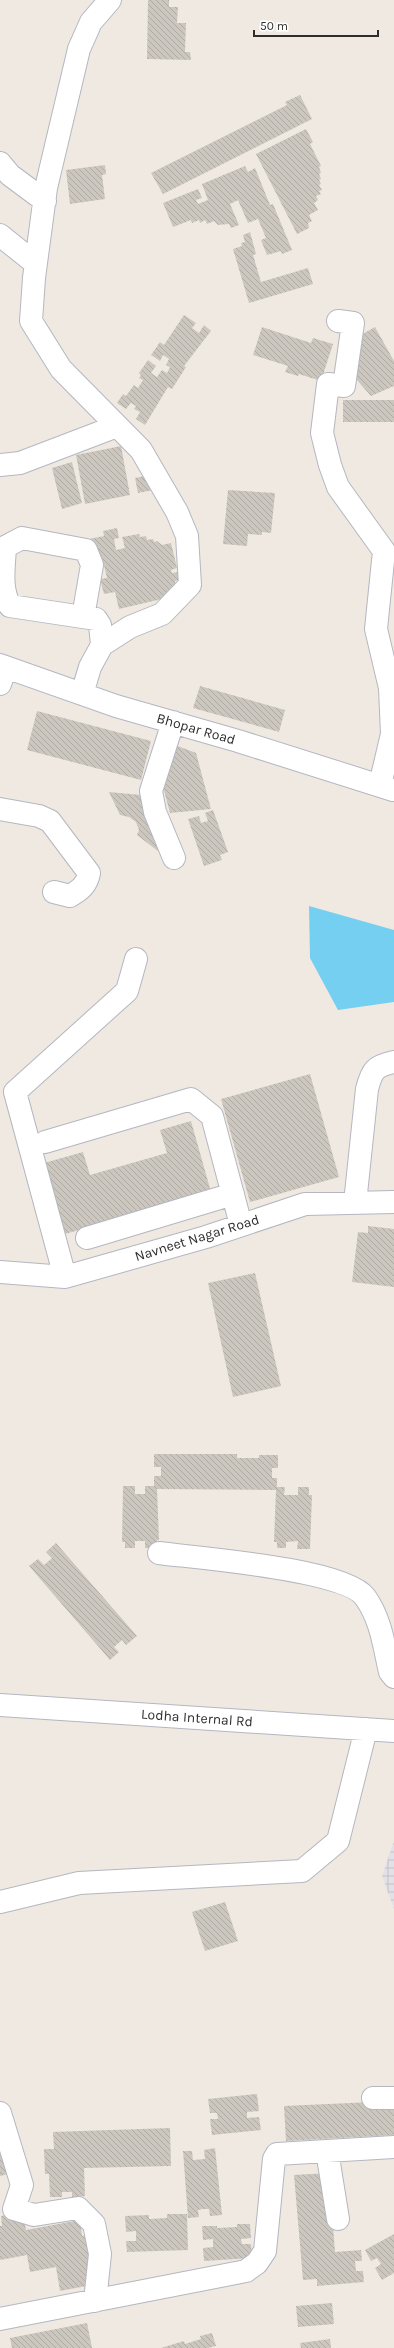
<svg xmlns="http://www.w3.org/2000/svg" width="394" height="2348" font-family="Karla,sans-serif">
<defs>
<pattern id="industrial-grid" width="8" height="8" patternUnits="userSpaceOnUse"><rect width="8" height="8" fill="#e3e1e8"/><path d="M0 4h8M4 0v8" fill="none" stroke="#c3c1c7"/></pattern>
<pattern id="building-back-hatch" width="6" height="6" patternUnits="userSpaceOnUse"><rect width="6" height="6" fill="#cbc7bf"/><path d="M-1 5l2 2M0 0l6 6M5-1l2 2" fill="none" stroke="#afaba4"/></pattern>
</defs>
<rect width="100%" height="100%" fill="#efe9e1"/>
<path fill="url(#industrial-grid)" d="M 394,1841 L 394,1909 L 382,1876 Z"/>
<path fill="#75cff0" d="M 309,906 L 394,930 L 394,1002 L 338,1010 L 310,958 Z"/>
<path fill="url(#building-back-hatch)" d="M 148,0 L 169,0 L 169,7 L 178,7 L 177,23 L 186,23 L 185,52 L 190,52 L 191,60 L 147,59 Z
M 300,95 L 312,119 L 163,194 L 151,173 L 287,105 L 285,102 Z
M 306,129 L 313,142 L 310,144 L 321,166 L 319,167 L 321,173 L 319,174 L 321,179 L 319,180 L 321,184 L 319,185 L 322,190 L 319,191 L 321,194 L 316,196 L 318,200 L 314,203 L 318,210 L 309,215 L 312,221 L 308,223 L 309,228 L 297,234 L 256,154 Z
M 105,165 L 106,174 L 102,175 L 105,199 L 70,204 L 66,170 Z
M 245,166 L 248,172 L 255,168 L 270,205 L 273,204 L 292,250 L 282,254 L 281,251 L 267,255 L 261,240 L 266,238 L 258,219 L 248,223 L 238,200 L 230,204 L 239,225 L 231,228 L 229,224 L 218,225 L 214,221 L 207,224 L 205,220 L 200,223 L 199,220 L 192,223 L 191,220 L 173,227 L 163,203 L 198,189 L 202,198 L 196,200 L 198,204 L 208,200 L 202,184 Z
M 250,232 L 256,254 L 253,255 L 261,282 L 308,268 L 313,284 L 249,303 L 233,249 L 242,246 L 241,243 L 245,242 L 243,235 Z
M 184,315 L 196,323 L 192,328 L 199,333 L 204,325 L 211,331 L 184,366 L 186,367 L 172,389 L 168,387 L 145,425 L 136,419 L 140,412 L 134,409 L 136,406 L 131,403 L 126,409 L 117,403 L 123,394 L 126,396 L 134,385 L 138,388 L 143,380 L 139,378 L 141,375 L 139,373 L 148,360 L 156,366 L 151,373 L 157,377 L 162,370 L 167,373 L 170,367 L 166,365 L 169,359 L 163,355 L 160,361 L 151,355 L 160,342 L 164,345 Z
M 262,327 L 311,343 L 313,338 L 333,344 L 321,381 L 299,374 L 298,376 L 285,372 L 288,366 L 253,355 Z
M 375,327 L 394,361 L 394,386 L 371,396 L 357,380 L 352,340 Z
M 343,400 L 394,400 L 394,422 L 343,422 Z
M 121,446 L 130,495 L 85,504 L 76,455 Z
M 72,462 L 82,503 L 62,509 L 52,468 Z
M 150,475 L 153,490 L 138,493 L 135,478 Z
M 228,490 L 275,493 L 271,533 L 262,532 L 262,535 L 248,534 L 247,546 L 223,544 Z
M 117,528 L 119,538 L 114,539 L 116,550 L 125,548 L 122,537 L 139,534 L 140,537 L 146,536 L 147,540 L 153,539 L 154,542 L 157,541 L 162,545 L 171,543 L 177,568 L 171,570 L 172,573 L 179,572 L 181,580 L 175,581 L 179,595 L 119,609 L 115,592 L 104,594 L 100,579 L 107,578 L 102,557 L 94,559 L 89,539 L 104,536 L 103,531 Z
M 200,686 L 285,710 L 279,732 L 193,708 Z
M 37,711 L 151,741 L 141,780 L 27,750 Z
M 175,745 L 196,753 L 211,809 L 170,813 L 162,783 Z
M 109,792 L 141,795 L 167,858 L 137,835 L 139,830 L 136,822 L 129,817 L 120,815 Z
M 213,810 L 228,852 L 220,855 L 222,860 L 204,866 L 188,819 L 199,816 L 201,823 L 208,821 L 205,813 Z
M 310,1074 L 339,1177 L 250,1202 L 221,1099 Z
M 191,1121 L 211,1192 L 65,1234 L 44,1163 L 83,1152 L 90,1175 L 167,1153 L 160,1130 Z
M 368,1226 L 394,1229 L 394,1287 L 352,1282 L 358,1232 L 368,1233 Z
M 255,1273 L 281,1386 L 233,1397 L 208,1283 Z
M 154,1454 L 237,1454 L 237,1458 L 259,1458 L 259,1455 L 278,1455 L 278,1468 L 272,1468 L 272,1478 L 277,1478 L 277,1487 L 285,1487 L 284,1495 L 298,1495 L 298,1487 L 309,1487 L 309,1495 L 312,1495 L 310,1549 L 297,1549 L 298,1541 L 286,1542 L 286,1548 L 277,1548 L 277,1542 L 274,1542 L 276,1490 L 157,1489 L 159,1540 L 157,1540 L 157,1548 L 145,1548 L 145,1541 L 135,1541 L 135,1548 L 125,1548 L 125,1542 L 122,1542 L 123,1486 L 135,1486 L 135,1494 L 145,1494 L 145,1486 L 154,1486 L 154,1476 L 161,1476 L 161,1467 L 154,1467 Z
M 56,1543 L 137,1636 L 126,1645 L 122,1640 L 114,1647 L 119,1652 L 110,1660 L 29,1566 L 38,1559 L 44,1565 L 52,1558 L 46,1552 Z
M 225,1902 L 238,1941 L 205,1951 L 192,1912 Z
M 257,2094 L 259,2111 L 247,2112 L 247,2118 L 259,2117 L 261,2130 L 212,2135 L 210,2119 L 218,2119 L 217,2113 L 210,2113 L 208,2099 Z
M 394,2101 L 394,2135 L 286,2141 L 284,2106 Z
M 0,2128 L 12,2173 L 0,2176 Z
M 170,2128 L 171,2166 L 84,2168 L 85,2196 L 72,2197 L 72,2192 L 62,2192 L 62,2197 L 50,2197 L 49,2174 L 45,2174 L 44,2149 L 54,2149 L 53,2132 Z
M 215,2148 L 222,2215 L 210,2216 L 209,2209 L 203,2209 L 198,2210 L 199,2217 L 188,2218 L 183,2151 L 192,2151 L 193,2160 L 205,2159 L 204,2150 Z
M 329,2173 L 335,2252 L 361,2250 L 362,2261 L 355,2261 L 356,2271 L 363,2271 L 364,2282 L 317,2286 L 317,2279 L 303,2280 L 294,2175 Z
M 23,2212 L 26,2230 L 80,2220 L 82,2236 L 93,2234 L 88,2251 L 97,2284 L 60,2291 L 56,2267 L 30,2272 L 27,2255 L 0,2260 L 0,2226 L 2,2226 L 1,2216 Z
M 167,2214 L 187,2214 L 188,2250 L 127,2252 L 126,2241 L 136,2241 L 136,2231 L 126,2232 L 125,2216 L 149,2215 L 149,2219 L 167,2218 Z
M 237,2224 L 250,2224 L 251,2238 L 241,2239 L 242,2244 L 251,2244 L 252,2258 L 204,2261 L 203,2248 L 213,2247 L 213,2239 L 203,2240 L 202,2226 L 217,2226 L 217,2228 L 237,2227 Z
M 394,2234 L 394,2273 L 382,2280 L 375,2268 L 381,2264 L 377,2258 L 371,2261 L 365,2250 Z
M 332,2303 L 334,2324 L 298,2327 L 296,2306 Z
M 87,2323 L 92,2348 L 12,2348 L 10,2338 Z
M 212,2333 L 216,2346 L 208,2348 L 161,2348 L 184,2341 L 185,2344 L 201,2339 L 200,2336 Z
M 330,2339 L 331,2348 L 301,2348 L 300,2343 Z"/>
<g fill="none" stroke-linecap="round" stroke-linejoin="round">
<defs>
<path id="minor" d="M 0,163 L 10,175 L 45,201
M 0,235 L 36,264
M 338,321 L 353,323 L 344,386 L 328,384 L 322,433 L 330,465 L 338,487 L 384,551 L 376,629 L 390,688 L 392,734 L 380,785
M 0,465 L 20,463 L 117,426
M 83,617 L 92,565 L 86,550 L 22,538 L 5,547 C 4,568 0,588 10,606 L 96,619 L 100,625 L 102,645
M 0,665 L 116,706 L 238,741 L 393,790
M 0,684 L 6,667
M 82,694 L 90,667 L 102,645 L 130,627 L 162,614 L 190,585 L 187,536 L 177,512 L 141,450 L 61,369 L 31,321 L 34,278 L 46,188 L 79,49 L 91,22 L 110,0
M 173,722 L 151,791 L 155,812 L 174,858
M 0,809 L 39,816 L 50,821 L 89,873 C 87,885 80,890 70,896 L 54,892
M 45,1142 L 191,1099 L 212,1116 L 241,1225
M 355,1203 L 367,1089 C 372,1070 375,1066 394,1062
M 87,1238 L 233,1194
M 0,1272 L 65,1277 L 206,1237 L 305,1204 L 394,1202
M 65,1277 L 15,1092 L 127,991 L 136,959
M 159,1553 C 197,1558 345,1569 365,1597 C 381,1619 384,1646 390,1672 L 394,1677
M 0,1705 L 394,1731
M 0,1902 L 79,1883 L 302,1871 L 338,1841 L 366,1729
M 373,2098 L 394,2098
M 0,2113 L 22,2185 L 14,2209 L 34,2215 L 78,2208 L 94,2224 L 100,2254 L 95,2301
M 327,2151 L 338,2219
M 0,2319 L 246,2271 L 257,2263 L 265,2251 L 274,2159 L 277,2154 L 394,2147"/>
</defs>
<use href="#minor" stroke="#b4b7c1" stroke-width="24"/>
<use href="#minor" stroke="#fff" stroke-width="22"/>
</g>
<g text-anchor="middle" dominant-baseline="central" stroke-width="3" stroke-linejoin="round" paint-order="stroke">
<g font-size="14" fill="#2e2e2e" stroke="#fff">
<text transform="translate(196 729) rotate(16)">Bhopar Road</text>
<text transform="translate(197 1238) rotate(-17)">Navneet Nagar Road</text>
<text transform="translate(197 1718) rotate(4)">Lodha Internal Rd</text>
</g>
</g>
<path d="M254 30v6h124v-6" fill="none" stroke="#2e2e2e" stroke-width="2"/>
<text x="260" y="30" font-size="12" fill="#2e2e2e" stroke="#ffffff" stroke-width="3" paint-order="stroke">50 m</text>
</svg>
